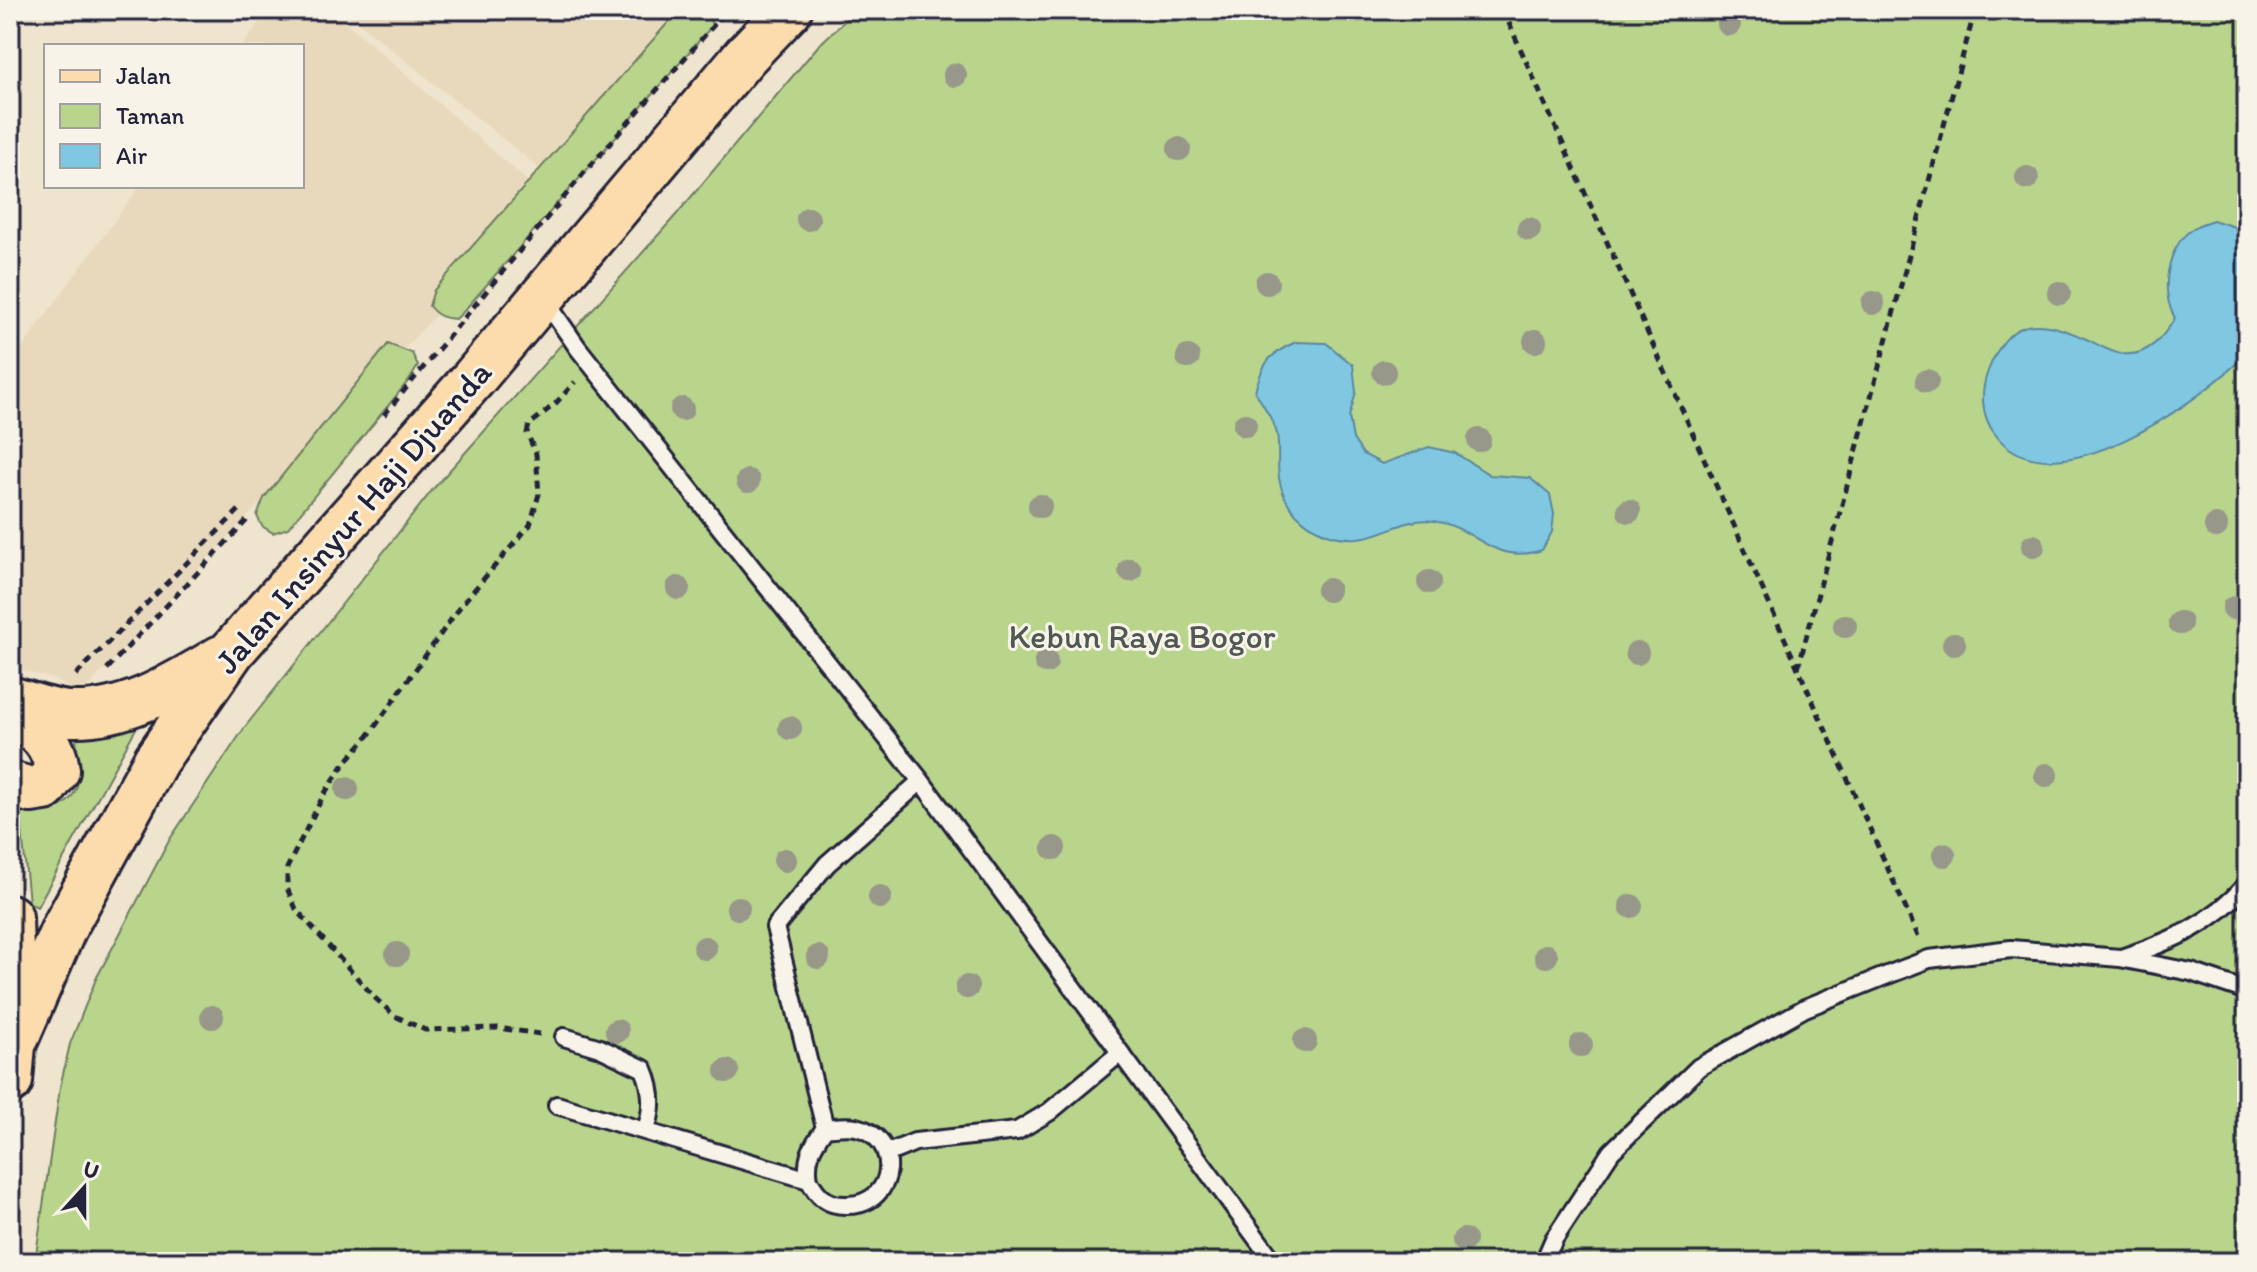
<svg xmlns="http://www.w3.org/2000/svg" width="2257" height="1272" font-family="Itim,sans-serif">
<rect width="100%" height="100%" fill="#efe4ce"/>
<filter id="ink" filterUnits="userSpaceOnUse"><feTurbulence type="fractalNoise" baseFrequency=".0125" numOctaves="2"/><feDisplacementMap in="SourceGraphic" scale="16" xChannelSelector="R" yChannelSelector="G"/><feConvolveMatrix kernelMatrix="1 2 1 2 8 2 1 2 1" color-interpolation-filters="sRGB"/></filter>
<g filter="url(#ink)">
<path fill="#e9d9bc" d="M 268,10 L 332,10 L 546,197 L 90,685 L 75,691 L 53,679 L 10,667 L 10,364 L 140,186 L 302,186 L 302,46 L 242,46 Z
M 343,10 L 686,10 L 550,177 Z"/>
<path fill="#b9d58c" stroke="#6e7c64" stroke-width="2" d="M 679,10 L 708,11 L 712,26 L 463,312 L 456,319 C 443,318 437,316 429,306 L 434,290 Z
M 856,10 L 2247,10 L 2247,1262 L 35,1262 L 60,1087 L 70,1044 L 96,979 L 170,839 L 245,727 L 434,488 L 676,215 L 818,46 Z
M 388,344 L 412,353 L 418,366 L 410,379 L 288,528 L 273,533 L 262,526 L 257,516 L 264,498 Z
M 139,723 L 37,907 L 29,902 L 20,811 C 31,810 48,811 59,807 C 86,795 79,761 76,738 Z"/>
<path fill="#80c8e1" stroke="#5a869f" stroke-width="2" d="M 2213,220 L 2247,231 L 2247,353 C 2203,400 2051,510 1995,434 C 1981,416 1980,392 1988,371 C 2008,318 2036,316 2084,338 C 2096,343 2110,353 2123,354 C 2148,357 2164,336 2175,318 C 2159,291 2167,245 2195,227 C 2200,224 2207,222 2213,220 Z
M 1296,342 L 1326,343 L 1353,365 L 1356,392 L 1349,417 L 1353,439 L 1363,454 L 1382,464 L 1429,447 L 1455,453 L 1490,475 L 1530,478 L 1550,495 L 1554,514 L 1552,532 L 1542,550 C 1491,566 1479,528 1434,521 C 1405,516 1384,537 1357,538 C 1322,540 1288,518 1280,483 C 1276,468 1280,450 1277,434 C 1274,420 1262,404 1255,391 C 1263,362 1269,354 1296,342 Z"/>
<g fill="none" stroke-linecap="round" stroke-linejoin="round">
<defs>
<path id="service" d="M 544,299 L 578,348 L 921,781 L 1274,1262
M 2121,958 C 2172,941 2211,925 2247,884
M 564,1037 L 600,1048 L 644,1069 C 653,1090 654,1110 645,1131
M 557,1105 L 809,1180 C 818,1197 828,1206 848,1205 C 898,1204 902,1137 856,1127 C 847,1125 835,1127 825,1128 C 812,1146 805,1158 809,1180
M 825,1128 L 775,927 L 827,864 L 921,781
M 886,1154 L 915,1142 L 1017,1131 L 1049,1112 L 1120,1053
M 1544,1262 L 1554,1239 L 1611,1152 L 1699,1067 L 1805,1008 L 1890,974 L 1929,959 L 2011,949 L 2120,958 L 2191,972 L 2247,991"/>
<path id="primary" d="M 10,699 C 29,704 51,713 71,714 C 126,716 175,685 221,658
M 10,712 C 35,729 53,738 57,770 L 44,788 L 31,790 L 10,784
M 10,917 L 13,1030
M 10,1081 L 13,1045 L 64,928 L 156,760 L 232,651 L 474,378 L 745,56 L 789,10"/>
</defs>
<use href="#service" stroke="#22223b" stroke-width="22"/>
<use href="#primary" stroke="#22223b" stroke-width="50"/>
<path stroke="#22223b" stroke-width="5" stroke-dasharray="8 6" stroke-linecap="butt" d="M 1503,10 L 1918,936
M 384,415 L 584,173 L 727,10
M 1798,668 L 1975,10
M 107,669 L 249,518
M 76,675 L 239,510
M 540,1034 L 498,1028 L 425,1030 L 395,1016 L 375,998 L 296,909 L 287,888 L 287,868 L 323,796 L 344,764 L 369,735 L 462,604 L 530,525 L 539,494 L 536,454 L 527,433 L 529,425 L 555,404 L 575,382"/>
<use href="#service" stroke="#f7f3e8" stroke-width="16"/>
<use href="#primary" stroke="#fcdcac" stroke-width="44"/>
</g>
<g fill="#97978a">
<circle cx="1729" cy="24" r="12"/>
<circle cx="955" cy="75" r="12"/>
<circle cx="1179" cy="149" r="12"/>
<circle cx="2027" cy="178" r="12"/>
<circle cx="808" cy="219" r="12"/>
<circle cx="1529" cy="229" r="12"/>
<circle cx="1267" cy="283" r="12"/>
<circle cx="2059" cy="293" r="12"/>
<circle cx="1873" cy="303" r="12"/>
<circle cx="1535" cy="341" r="12"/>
<circle cx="1188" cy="357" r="12"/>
<circle cx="1384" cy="372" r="12"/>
<circle cx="1927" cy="381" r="12"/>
<circle cx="682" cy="409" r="12"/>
<circle cx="1245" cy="425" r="12"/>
<circle cx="1479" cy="440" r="12"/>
<circle cx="748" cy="481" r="12"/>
<circle cx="1040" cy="506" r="12"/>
<circle cx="1629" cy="511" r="12"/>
<circle cx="2216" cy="526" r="12"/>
<circle cx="2033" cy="546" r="12"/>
<circle cx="1130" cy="570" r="12"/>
<circle cx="1429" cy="582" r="12"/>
<circle cx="678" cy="588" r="12"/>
<circle cx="1328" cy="590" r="12"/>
<circle cx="2234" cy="608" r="12"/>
<circle cx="2180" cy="623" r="12"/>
<circle cx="1845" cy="626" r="12"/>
<circle cx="1954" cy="644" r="12"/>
<circle cx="1637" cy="653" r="12"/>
<circle cx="1046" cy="662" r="12"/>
<circle cx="790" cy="728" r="12"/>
<circle cx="2046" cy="775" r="12"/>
<circle cx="347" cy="789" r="12"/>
<circle cx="1054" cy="848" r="12"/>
<circle cx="1944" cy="855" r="12"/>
<circle cx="785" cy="860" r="12"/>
<circle cx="880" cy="897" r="12"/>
<circle cx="1631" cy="906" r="12"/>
<circle cx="738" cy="908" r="12"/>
<circle cx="705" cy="948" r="12"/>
<circle cx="397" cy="954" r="12"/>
<circle cx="1546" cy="956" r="12"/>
<circle cx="818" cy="957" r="12"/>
<circle cx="967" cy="987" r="12"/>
<circle cx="212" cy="1017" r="12"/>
<circle cx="617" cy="1031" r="12"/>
<circle cx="1305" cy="1041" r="12"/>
<circle cx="1581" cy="1045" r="12"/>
<circle cx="727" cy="1071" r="12"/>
<circle cx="1464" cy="1240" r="12"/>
</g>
</g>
<g text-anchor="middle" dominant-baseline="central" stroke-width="6" stroke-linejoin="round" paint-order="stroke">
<g font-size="34" fill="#22223b" stroke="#f7f3e8">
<text transform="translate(353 517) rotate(-49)">Jalan Insinyur Haji Djuanda</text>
</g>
<g font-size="34" fill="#4f5853" stroke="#f7f3e8">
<text x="1142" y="636">Kebun Raya Bogor</text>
</g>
</g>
<rect width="2257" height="1272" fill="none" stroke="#f7f3e8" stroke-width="40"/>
<rect x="20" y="20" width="2217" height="1232" fill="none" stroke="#22223b" stroke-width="3" filter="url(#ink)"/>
<rect x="44" y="44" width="260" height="144" fill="#f7f3e8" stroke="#a29fa3" stroke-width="2"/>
<rect x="60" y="70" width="40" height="12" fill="#fcdcac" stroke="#a29fa3" stroke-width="2"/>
<text x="116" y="84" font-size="24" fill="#22223b">Jalan</text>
<rect x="60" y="104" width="40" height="24" fill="#b9d58c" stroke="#a29fa3" stroke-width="2"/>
<text x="116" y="124" font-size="24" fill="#22223b">Taman</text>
<rect x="60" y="144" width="40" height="24" fill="#80c8e1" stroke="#a29fa3" stroke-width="2"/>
<text x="116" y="164" font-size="24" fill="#22223b">Air</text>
<g transform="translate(84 1188) rotate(21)" stroke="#f7f3e8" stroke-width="6" paint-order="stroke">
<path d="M0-6L14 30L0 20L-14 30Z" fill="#22223b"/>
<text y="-12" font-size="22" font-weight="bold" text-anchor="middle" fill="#22223b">U</text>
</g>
</svg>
